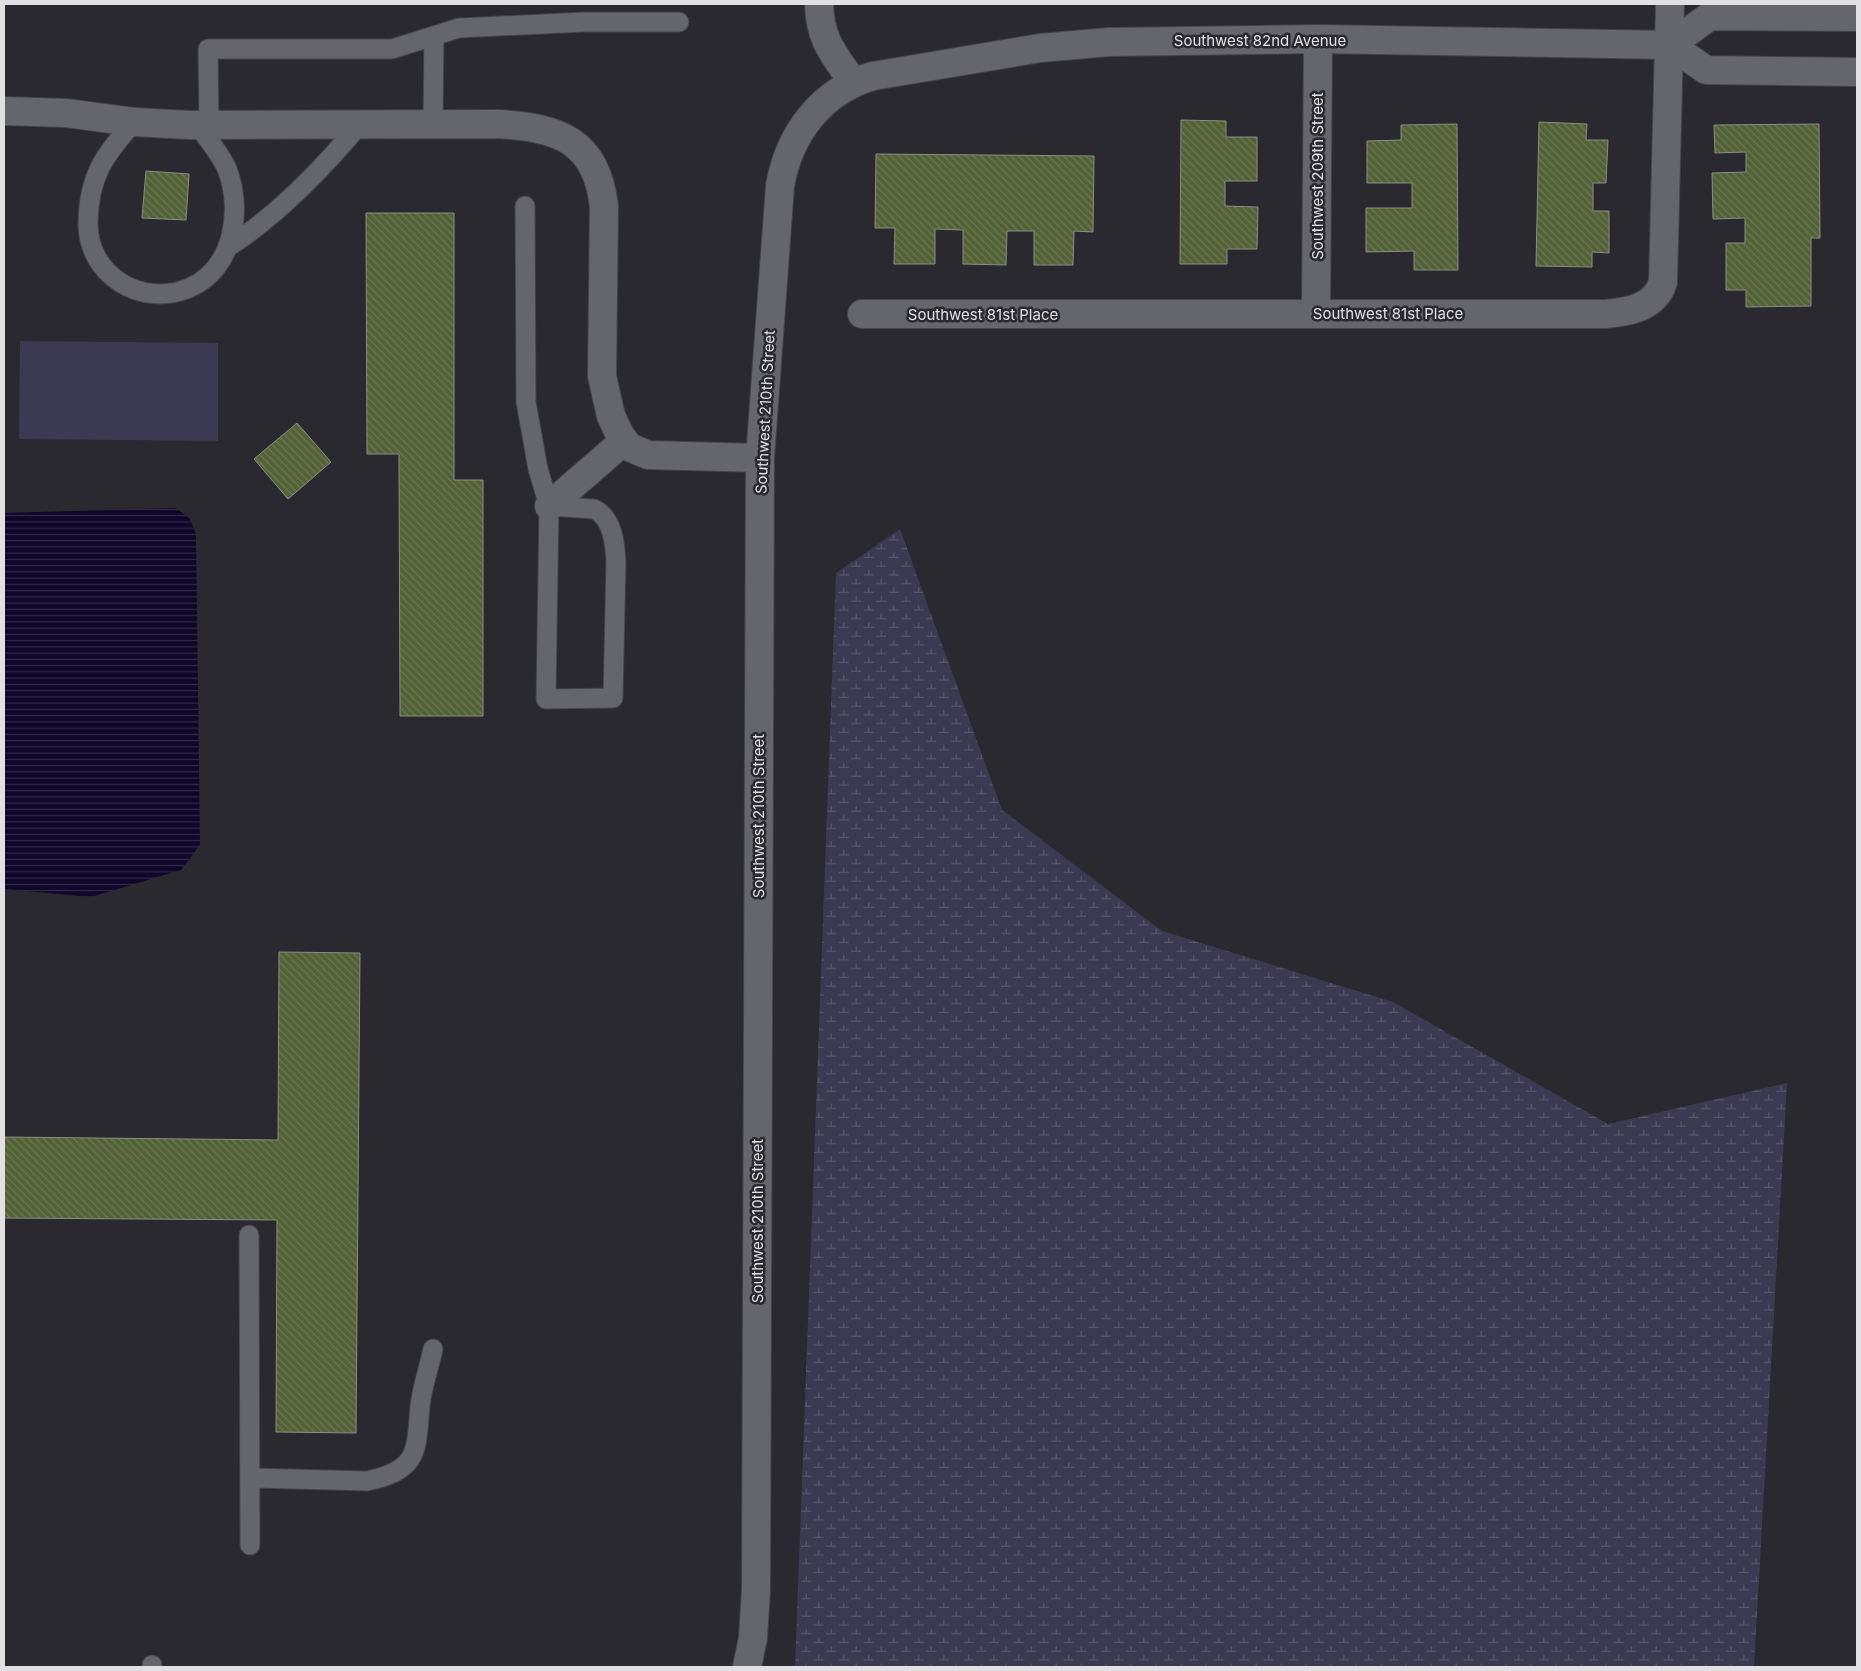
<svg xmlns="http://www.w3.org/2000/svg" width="1861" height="1671" font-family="Inter,sans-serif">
<defs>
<pattern id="wetland-marsh" width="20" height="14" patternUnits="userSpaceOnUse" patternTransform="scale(1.25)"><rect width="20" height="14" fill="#3c3a52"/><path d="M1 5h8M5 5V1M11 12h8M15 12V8" fill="none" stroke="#58566b"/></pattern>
<pattern id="water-rules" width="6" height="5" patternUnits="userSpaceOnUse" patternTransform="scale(1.25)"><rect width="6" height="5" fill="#0f062a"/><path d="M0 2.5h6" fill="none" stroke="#322a49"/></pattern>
<pattern id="building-back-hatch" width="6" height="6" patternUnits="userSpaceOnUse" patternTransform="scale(1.25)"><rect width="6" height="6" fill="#536236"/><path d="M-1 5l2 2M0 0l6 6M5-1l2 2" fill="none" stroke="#6b7853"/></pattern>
</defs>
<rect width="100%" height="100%" fill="#2a292f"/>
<path fill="url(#wetland-marsh)" d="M 900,529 L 1002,810 L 1162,931 L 1393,1002 L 1608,1124 L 1787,1083 L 1754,1667 L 795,1667 L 836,573 Z"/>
<path fill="#3c3a52" d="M 20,341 L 218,343 L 218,441 L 19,439 Z"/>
<path fill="url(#water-rules)" d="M 176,508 L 190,519 L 196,534 L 200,845 L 181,870 L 91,897 L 4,889 L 4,513 Z"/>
<path fill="url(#building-back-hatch)" stroke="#8b8d87" d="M 1181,120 L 1226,121 L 1226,137 L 1257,137 L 1257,181 L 1225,181 L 1225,206 L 1258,207 L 1257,249 L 1227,249 L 1227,264 L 1180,264 Z
M 1539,122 L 1587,124 L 1586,140 L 1608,140 L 1606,183 L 1593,183 L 1593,211 L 1609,211 L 1609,253 L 1592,252 L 1592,267 L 1536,266 Z
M 1457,124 L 1458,270 L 1414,270 L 1414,251 L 1366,252 L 1366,208 L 1412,208 L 1412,183 L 1367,183 L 1367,141 L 1401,140 L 1401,125 Z
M 1819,124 L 1820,238 L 1811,238 L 1811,306 L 1746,307 L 1746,290 L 1726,290 L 1726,243 L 1745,243 L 1745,218 L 1713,219 L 1712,173 L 1746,172 L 1746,152 L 1715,153 L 1714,125 Z
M 876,154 L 1094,156 L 1093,232 L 1074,231 L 1073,265 L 1034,265 L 1034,231 L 1007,231 L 1006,265 L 963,264 L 963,230 L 935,229 L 935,264 L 894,264 L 895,228 L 875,228 Z
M 146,171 L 189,174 L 186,220 L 142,218 Z
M 366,213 L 454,213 L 454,480 L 483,480 L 483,716 L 400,716 L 399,454 L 367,454 Z
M 297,423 L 331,462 L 288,499 L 254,459 Z
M 279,952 L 360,953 L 356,1433 L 276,1432 L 277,1220 L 4,1218 L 4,1137 L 278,1140 Z"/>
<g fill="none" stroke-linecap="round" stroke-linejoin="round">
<defs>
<path id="lane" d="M 134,122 C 104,155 89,176 88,222 C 87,275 141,308 189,288 C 234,269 243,210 227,169 C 220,153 208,139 197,125
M 433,124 L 434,36
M 209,125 L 208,49 L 392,49 L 459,28 L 584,22 L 679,22
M 525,206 L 526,402 L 538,469 L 549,506
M 228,247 C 277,216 323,168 360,124
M 549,506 L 594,509 C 613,518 615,544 616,562 L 613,698 L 546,699 Z
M 249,1235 L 250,1545
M 250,1478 L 367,1481 C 419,1470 416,1452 420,1406 C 422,1387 429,1368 433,1349
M 152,1667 L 152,1665"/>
<path id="street" d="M 819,4 C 820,40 833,53 853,82
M 1670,45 L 1710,16 L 1857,17
M 4,111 L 66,113 L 134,122 L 189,125 L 497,124 C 558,127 597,140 604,207 L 602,376 L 611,416 L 620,435 L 629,447 L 648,455 L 760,458
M 1316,313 L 1318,39
M 862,314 L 1605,314 C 1628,312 1655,308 1663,282 L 1670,4
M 549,506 L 624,441
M 747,1667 L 753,1638 L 756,1589 L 760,458 L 780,186 C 789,134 821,91 873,76 L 1040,48 L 1109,42 L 1318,39 L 1670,45 L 1706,70 L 1857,72"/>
</defs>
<use href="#lane" stroke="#444448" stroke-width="21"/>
<use href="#street" stroke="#444448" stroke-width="30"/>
<use href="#lane" stroke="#65656c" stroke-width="19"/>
<use href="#street" stroke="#65656c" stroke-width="28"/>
</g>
<g text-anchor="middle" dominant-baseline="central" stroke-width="5" stroke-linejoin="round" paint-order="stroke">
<g font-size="15" fill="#e1e1e4" stroke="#2a292f">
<text x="1260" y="40">Southwest 82nd Avenue</text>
<text transform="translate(1317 176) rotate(-90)">Southwest 209th Street</text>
<text x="1388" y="313">Southwest 81st Place</text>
<text x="983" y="314">Southwest 81st Place</text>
<text transform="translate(765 412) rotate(-87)">Southwest 210th Street</text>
<text transform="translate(758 816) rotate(-90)">Southwest 210th Street</text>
<text transform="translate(757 1221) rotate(-90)">Southwest 210th Street</text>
</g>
</g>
<rect width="1861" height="1671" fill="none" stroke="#e1e1e4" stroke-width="10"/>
</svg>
